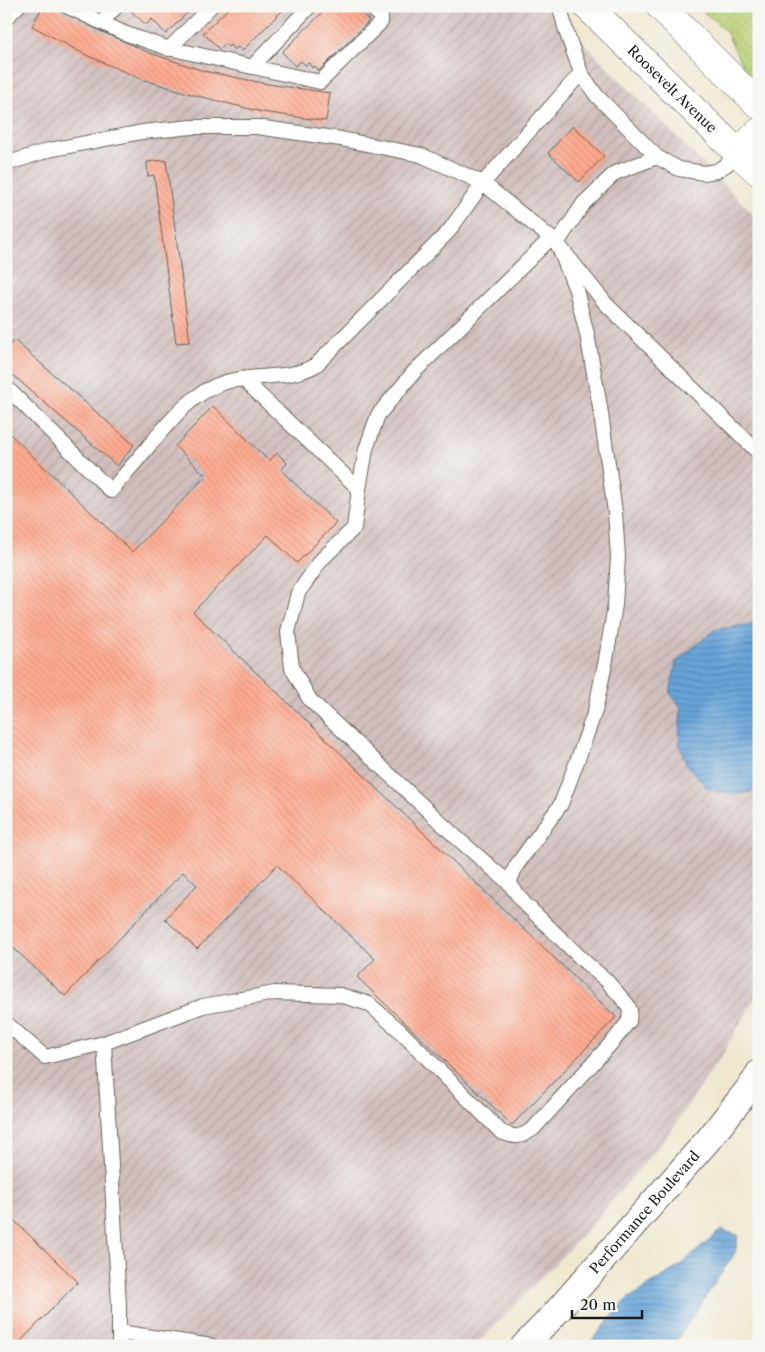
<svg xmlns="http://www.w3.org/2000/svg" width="765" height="1352" font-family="'Libre Caslon Text',serif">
<defs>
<pattern id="industrial-furrows" width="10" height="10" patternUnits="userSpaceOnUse" patternTransform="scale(1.25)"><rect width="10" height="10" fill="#d1bfbd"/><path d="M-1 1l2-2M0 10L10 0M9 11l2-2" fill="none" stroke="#b3a4a2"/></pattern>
<pattern id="park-dots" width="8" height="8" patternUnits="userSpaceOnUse" patternTransform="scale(1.25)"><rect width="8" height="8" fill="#b5ce73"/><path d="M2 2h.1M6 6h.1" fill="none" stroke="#9bb063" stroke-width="1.8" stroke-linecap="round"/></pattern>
<pattern id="water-rules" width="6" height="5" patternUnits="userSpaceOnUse" patternTransform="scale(1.25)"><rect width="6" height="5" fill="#68a4d9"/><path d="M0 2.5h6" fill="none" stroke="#5585af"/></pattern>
<pattern id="building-back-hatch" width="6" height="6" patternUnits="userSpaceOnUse" patternTransform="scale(1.25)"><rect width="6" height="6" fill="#feaa90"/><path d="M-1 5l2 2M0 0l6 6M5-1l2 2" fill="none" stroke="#d9927c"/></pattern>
</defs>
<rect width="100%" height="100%" fill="#f6f6f2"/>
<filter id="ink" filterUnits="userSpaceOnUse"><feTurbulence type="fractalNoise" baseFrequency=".02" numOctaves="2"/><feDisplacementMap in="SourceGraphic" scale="10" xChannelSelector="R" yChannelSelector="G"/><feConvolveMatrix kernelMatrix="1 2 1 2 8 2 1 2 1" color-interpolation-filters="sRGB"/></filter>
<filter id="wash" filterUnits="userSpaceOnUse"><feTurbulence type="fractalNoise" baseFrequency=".0096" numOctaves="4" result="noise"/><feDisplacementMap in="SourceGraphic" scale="20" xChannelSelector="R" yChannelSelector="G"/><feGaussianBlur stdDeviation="1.12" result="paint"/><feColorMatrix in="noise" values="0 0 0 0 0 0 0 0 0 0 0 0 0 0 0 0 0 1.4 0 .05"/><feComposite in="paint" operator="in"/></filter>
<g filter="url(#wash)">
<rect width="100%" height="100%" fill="#f0e7cf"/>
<path fill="url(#industrial-furrows)" d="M 6,6 L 547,6 L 759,220 L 759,991 L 724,1052 L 665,1139 L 579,1239 L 475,1346 L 6,1346 Z"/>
<path fill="url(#park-dots)" stroke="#687548" d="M 697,6 L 759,6 L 759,83 L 744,70 L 726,31 Z"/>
<path fill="url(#water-rules)" stroke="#42607a" d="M 757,623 L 759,624 L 759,784 L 751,792 L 734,795 L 708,789 L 686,763 L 679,743 L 681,707 L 670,693 L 676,662 L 714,630 Z
M 721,1230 L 738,1235 L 735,1253 L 673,1346 L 587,1346 L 626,1300 L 678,1267 Z"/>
<g id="blocks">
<path fill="url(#building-back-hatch)" d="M 43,6 L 52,6 L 98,30 L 150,53 L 204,71 L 268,84 L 330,93 L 326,121 L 262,112 L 198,96 L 141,79 L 86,55 L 32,26 Z
M 134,6 L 194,6 L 166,34 L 152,19 L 146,25 L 130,10 Z
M 231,6 L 287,6 L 242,51 L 238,47 L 234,50 L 230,45 L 228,47 L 225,44 L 219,49 L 203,33 Z
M 329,6 L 355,6 L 369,21 L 319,71 L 315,66 L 312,68 L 309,63 L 305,65 L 301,61 L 295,66 L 282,52 Z
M 573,126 L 604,156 L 579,182 L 548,153 Z
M 166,160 L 190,342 L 176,343 L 154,175 L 148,176 L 147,162 Z
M 14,340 L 134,445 L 117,466 L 6,369 L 6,350 Z
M 213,406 L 269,461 L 277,453 L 287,463 L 281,470 L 336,523 L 297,563 L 268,535 L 193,612 L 616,1017 L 512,1125 L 357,977 L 375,959 L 277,865 L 197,949 L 165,919 L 197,885 L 183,872 L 65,996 L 6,941 L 6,430 L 132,552 L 206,476 L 175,446 Z
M 6,1213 L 78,1282 L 16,1346 L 6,1346 Z"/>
</g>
</g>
<g filter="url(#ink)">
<use href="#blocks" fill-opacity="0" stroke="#66635b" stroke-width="1"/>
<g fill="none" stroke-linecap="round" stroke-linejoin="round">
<defs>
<path id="lane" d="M 66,6 L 124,33 L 164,47 L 320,82 L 381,22 L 381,17 L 370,6
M 562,6 L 561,11 L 566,31 L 581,73 L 596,95 L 657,157 L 679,169 L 704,173 L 716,171 L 726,165 L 738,153
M 6,18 L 18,6
M 104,23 L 106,17 L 117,6
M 169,49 L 211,6
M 252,67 L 310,6
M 6,164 L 49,150 L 142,132 L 192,127 L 257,127 L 341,139 L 421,155 L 483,183 L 557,243 L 606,304 L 759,453
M 557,243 L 584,203 L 615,173 L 657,157
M 243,379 L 359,489
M 6,387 L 111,491 C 123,476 136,462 148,447 C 169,422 193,391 226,382 C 256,373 288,381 316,365 L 449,231 L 483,183 L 581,73
M 509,883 L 457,838 L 310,700 L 292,668 L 288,632 L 298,593 L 322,559 L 354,528 L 359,489 L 366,449 L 378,415 L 414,372 L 551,238
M 6,1023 L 45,1057 L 104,1043 L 203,1006 L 275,993 L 340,995 L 369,1004 L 398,1029 L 501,1132 C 516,1138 519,1138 533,1129 L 615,1039 L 629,1021 L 630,1010 L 627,1004 L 606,980 L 586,963 L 524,903 L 509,883 L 516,866 L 561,804 L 579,756 L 595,711 L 606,659 L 615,605 L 618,557 L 615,512 L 600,407 L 587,334 L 576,290 L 557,243
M 104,1043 L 119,1305 L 119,1346
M 119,1332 L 212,1346"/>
<g id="street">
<path id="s1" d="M 524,1346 L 553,1316 L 709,1139 L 754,1082 L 759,1073"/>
</g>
<g id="primary">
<path id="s2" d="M 587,6 L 738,153 L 759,172"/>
<path d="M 660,6 L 759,105"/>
<path d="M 738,153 L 759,132"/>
</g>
</defs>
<use href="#lane" stroke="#66635b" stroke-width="16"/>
<use href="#street" stroke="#66635b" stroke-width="28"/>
<use href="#primary" stroke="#66635b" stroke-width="29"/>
<use href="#lane" stroke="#fff" stroke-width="14"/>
<use href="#street" stroke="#fff" stroke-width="26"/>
<use href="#primary" stroke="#fff" stroke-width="28"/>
</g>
</g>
<g text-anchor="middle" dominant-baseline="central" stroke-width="4" stroke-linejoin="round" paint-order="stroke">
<g font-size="14" fill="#1c1c1c" stroke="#f6f6f2">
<text stroke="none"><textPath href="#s2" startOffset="119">Roosevelt Avenue</textPath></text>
<text stroke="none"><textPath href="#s1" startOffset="180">Performance Boulevard</textPath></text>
</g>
</g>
<rect width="765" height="1352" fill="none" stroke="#f6f6f2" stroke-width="25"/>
<path d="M572 1310v8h70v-8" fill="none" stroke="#1c1c1c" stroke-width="2.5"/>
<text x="580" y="1310" font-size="15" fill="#1c1c1c" stroke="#f6f6f2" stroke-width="4" paint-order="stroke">20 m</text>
</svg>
